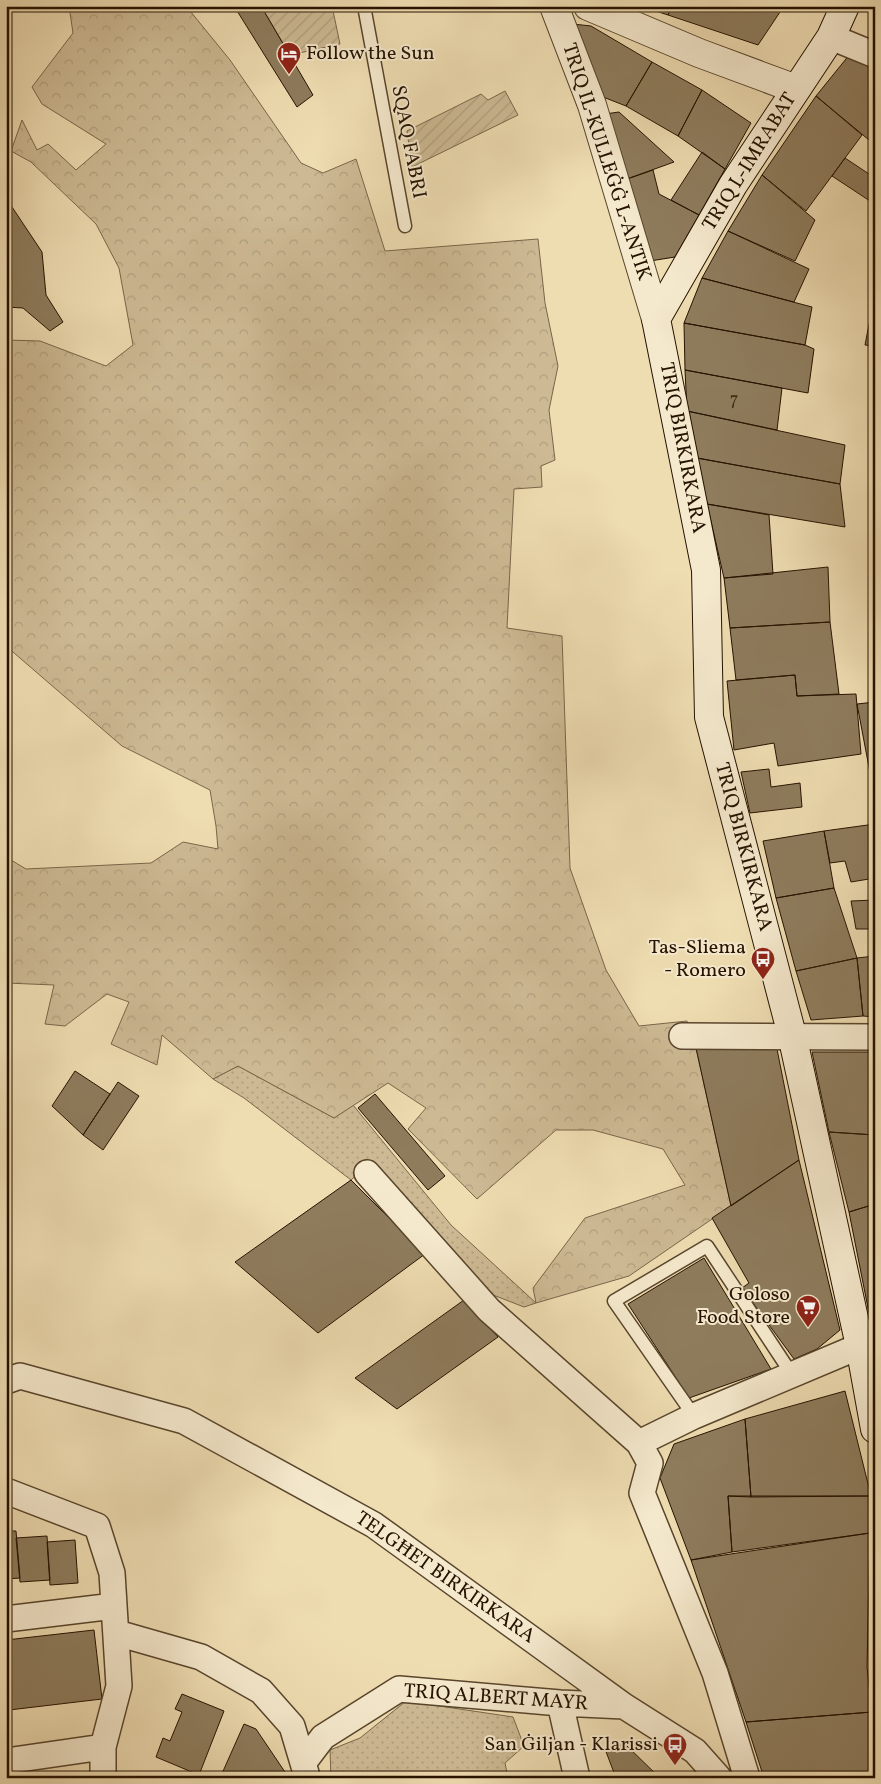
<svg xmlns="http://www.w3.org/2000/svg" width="881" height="1784" font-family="Vollkorn,serif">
<defs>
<pattern id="grass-dots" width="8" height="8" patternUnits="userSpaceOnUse" patternTransform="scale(1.25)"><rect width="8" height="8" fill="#cdba94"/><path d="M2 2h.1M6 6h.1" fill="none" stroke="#b09f7e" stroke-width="1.8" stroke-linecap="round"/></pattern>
<pattern id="forest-crowns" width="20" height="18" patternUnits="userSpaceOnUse" patternTransform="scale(1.25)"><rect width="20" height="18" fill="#cdba94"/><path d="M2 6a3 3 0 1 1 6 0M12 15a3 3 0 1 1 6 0" fill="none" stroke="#b09f7e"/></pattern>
<pattern id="garden-furrows" width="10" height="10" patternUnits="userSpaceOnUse" patternTransform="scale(1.25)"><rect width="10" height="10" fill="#cdba94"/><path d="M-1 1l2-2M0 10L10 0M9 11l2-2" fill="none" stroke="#b09f7e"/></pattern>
</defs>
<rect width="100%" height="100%" fill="#efddb2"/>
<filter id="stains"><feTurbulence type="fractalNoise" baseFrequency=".004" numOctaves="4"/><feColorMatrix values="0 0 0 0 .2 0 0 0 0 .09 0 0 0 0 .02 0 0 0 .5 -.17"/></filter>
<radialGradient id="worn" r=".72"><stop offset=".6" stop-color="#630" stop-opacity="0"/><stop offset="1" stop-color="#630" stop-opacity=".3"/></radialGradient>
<path fill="url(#grass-dots)" stroke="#79664a" d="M 238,1066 L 334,1118 L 353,1105 L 451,1225 L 536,1303 L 524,1307 L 488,1293 L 370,1163 L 351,1180 L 244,1098 L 213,1079 Z
M 406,1701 L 513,1717 L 524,1746 L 505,1763 L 508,1778 L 331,1778 L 330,1750 L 360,1738 Z"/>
<path fill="url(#forest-crowns)" stroke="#79664a" d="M 69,6 L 186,6 L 230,60 L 301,163 L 323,173 L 356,159 L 385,251 L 538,239 L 545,303 L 558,366 L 549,410 L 555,460 L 541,466 L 542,487 L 514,489 L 507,628 L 562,636 L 570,868 L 606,970 L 639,1026 L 687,1021 L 696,1048 L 731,1206 L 629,1276 L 536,1303 L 533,1288 L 585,1218 L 685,1185 L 663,1149 L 593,1130 L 556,1130 L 477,1199 L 408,1129 L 426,1108 L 388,1083 L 334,1118 L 238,1066 L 213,1079 L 162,1035 L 157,1065 L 111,1044 L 129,1002 L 107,994 L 65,1026 L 45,1024 L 54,985 L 6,983 L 6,857 L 26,869 L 151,863 L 183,842 L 218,849 L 216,826 L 210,790 L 122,746 L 6,646 L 6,340 L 40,341 L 106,366 L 133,345 L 119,268 L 96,224 L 31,162 L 11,151 L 22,120 L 37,150 L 48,144 L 76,170 L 106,144 L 42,104 L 32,87 L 73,33 Z"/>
<path fill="url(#garden-furrows)" stroke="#79664a" d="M 261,6 L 332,6 L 340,44 L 290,55 Z
M 505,91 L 518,115 L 412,167 L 407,131 L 481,94 L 488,100 Z"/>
<path fill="#8e7c5d" stroke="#251200" d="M 234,6 L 261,6 L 313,95 L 297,107 Z
M 640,6 L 672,6 L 668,15 Z
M 672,6 L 778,6 L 782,9 L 758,45 L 668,15 Z
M 573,24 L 591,26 L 652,62 L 626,106 L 598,95 Z
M 850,54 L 875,69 L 875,145 L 816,96 Z
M 652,62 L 702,90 L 678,136 L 626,106 Z
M 702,90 L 751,123 L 725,169 L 678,136 Z
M 816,96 L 862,135 L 806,211 L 762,175 Z
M 619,112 L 674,162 L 627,179 L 605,114 Z
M 702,152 L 725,169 L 699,215 L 671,200 Z
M 845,158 L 875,178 L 873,203 L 832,176 Z
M 653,170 L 659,194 L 699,215 L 675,257 L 650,261 L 627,179 Z
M 762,175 L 815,220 L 795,261 L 728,231 Z
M 6,198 L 42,252 L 46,295 L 63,322 L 50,331 L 23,308 L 6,307 Z
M 875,201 L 875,213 L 869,209 Z
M 728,231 L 809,269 L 794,302 L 702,278 Z
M 702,278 L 812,307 L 805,345 L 684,323 Z
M 871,314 L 875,315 L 875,346 L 865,345 Z
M 684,323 L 805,345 L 814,349 L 808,393 L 685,370 Z
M 685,370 L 782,388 L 777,430 L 687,411 Z
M 687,411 L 845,445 L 840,484 L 697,458 Z
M 697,458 L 840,484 L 845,527 L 707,504 Z
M 707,504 L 769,515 L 773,574 L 724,578 Z
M 828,567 L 830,622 L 730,628 L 724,578 Z
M 830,622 L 839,694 L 797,696 L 795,675 L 736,680 L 730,628 Z
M 795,675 L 797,696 L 856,694 L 861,754 L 778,766 L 774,743 L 734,750 L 727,681 Z
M 875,702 L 875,799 L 857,704 Z
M 769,769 L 771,787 L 800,783 L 802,807 L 750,813 L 741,772 Z
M 875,824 L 875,878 L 851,882 L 845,861 L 830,863 L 824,831 Z
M 824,831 L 834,888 L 776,898 L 763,841 Z
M 834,888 L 857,958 L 796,971 L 776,898 Z
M 875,900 L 875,929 L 856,929 L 851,901 Z
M 875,956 L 875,1017 L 863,1016 L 857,958 Z
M 857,958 L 863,1016 L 811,1020 L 796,971 Z
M 776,1044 L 799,1160 L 731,1206 L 696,1048 Z
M 812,1052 L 875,1052 L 875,1135 L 829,1132 Z
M 75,1071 L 110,1094 L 83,1135 L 52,1106 Z
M 118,1082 L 139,1096 L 103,1150 L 83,1135 Z
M 375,1094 L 445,1176 L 428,1190 L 358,1108 Z
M 829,1132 L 875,1135 L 875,1204 L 849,1212 Z
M 799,1160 L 840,1330 L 817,1349 L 794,1359 L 742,1288 L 749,1283 L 712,1218 Z
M 351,1180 L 425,1254 L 318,1333 L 235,1262 Z
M 875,1204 L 875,1318 L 870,1318 L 849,1212 Z
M 704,1258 L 771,1369 L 689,1398 L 628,1304 Z
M 464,1300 L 498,1337 L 397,1409 L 355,1378 Z
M 845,1391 L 871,1496 L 751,1497 L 745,1419 Z
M 745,1419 L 751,1497 L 728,1496 L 732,1552 L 691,1560 L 660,1478 L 674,1444 Z
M 728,1496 L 871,1496 L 870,1533 L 732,1552 Z
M 6,1531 L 16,1531 L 20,1578 L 6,1579 Z
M 870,1533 L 867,1667 L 872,1712 L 746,1722 L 691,1560 Z
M 47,1536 L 50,1580 L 20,1582 L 16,1538 Z
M 75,1540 L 78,1583 L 50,1585 L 47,1542 Z
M 94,1630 L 102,1699 L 9,1710 L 6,1685 L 6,1640 Z
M 182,1694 L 224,1711 L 199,1775 L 156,1757 L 163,1738 L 170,1741 L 182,1712 L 175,1709 Z
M 872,1712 L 875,1778 L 764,1778 L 746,1722 Z
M 244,1724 L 256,1729 L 289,1778 L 220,1778 Z
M 625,1744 L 660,1778 L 616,1778 L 605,1749 Z"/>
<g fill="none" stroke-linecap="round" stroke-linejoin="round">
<defs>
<path id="service" d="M 364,6 L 405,226
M 694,1416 L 614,1301 L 707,1246 L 793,1376"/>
<path id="minor" d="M 831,37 L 875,55
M 682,1036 L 875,1037
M 367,1173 L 489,1310 L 639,1443 L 650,1463 L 642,1493 L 715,1673 L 747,1778
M 6,1381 L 20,1376 L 184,1421 L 374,1525 L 624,1706 L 695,1751 L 719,1778
M 639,1443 L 694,1416 L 860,1346
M 6,1491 L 97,1526 L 112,1573 L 119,1686 L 103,1747 L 103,1778
M 6,1619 L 114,1606
M 117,1633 L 201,1657 L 261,1691 L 292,1726 L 306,1773
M 560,1703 L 577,1778
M 6,1761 L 103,1747
M 304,1762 L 323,1737 L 399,1689 L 560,1703 L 624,1706"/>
<path id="tertiary" d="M 554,6 L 592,105 L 656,319
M 588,6 L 699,53 L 796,89"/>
<path id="secondary" d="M 845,6 L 831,37 L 733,185 L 656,319 L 706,570 L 709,717 L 792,1035 L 860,1346 L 875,1429"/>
</defs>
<use href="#service" stroke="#58452c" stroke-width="15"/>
<use href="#minor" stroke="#58452c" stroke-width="28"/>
<use href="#tertiary" stroke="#58452c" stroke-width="30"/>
<use href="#secondary" stroke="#251200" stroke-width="30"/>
<use href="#service" stroke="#f5e9cd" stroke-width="12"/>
<use href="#minor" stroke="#f5e9cd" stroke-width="25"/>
<use href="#tertiary" stroke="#f5e9cd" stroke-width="28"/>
<use href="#secondary" stroke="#f5e9cd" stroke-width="28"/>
</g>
<defs>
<symbol id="hotel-pin" viewBox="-11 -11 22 30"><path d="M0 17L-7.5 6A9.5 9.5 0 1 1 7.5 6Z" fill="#8f2418" stroke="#f5e9cd"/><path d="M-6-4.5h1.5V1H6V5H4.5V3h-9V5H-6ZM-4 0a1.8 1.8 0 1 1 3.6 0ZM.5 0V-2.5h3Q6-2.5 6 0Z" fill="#fff"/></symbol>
<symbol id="bus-pin" viewBox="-11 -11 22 30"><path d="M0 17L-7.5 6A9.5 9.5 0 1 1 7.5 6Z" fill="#8f2418" stroke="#f5e9cd"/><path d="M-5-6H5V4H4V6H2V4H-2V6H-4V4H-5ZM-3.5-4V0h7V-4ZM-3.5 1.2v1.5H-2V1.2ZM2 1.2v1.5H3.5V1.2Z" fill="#fff"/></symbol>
<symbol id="supermarket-pin" viewBox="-11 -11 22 30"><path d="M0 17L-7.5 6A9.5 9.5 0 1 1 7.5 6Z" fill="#8f2418" stroke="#f5e9cd"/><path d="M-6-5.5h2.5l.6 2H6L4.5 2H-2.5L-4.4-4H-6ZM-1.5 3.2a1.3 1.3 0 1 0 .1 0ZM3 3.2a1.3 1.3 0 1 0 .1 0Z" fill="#fff"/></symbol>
</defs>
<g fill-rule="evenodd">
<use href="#hotel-pin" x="275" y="40" width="28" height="38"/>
<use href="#bus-pin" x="749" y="945" width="28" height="38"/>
<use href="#supermarket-pin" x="794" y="1293" width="28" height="38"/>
<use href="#bus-pin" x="661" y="1731" width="28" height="38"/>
</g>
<g text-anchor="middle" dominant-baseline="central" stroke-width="4" stroke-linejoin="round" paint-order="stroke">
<g font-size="18" fill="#3f2c17">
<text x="734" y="400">7</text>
</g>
<g font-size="20" fill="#251200" stroke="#f5e9cd" text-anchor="end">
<text x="306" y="54" text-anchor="start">Follow the Sun</text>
<text x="746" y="948">Tas-Sliema<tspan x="746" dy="23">- Romero</tspan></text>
<text x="790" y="1295">Goloso<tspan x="790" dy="23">Food Store</tspan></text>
<text x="658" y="1745">San Ġiljan - Klarissi</text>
</g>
<g font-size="20" fill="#251200" stroke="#f5e9cd">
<text transform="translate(408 142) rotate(79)">SQAQ FABRI</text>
<text transform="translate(606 162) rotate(72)">TRIQ IL-KULLEĠĠ L-ANTIK</text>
<text transform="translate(750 162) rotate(-58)">TRIQ L-IMRABAT</text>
<text transform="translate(682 448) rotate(79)">TRIQ BIRKIRKARA</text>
<text transform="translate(743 847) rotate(75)">TRIQ BIRKIRKARA</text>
<text transform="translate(445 1578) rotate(35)">TELGĦET BIRKIRKARA</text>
<text transform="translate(496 1698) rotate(4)">TRIQ ALBERT MAYR</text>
</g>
</g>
<rect width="881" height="1784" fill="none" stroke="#efddb2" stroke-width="25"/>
<rect x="8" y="8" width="866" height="1769" fill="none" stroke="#251200" stroke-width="2.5"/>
<rect x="12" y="12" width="856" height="1759" fill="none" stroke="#251200"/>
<rect width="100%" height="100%" filter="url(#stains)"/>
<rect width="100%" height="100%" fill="url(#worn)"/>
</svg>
